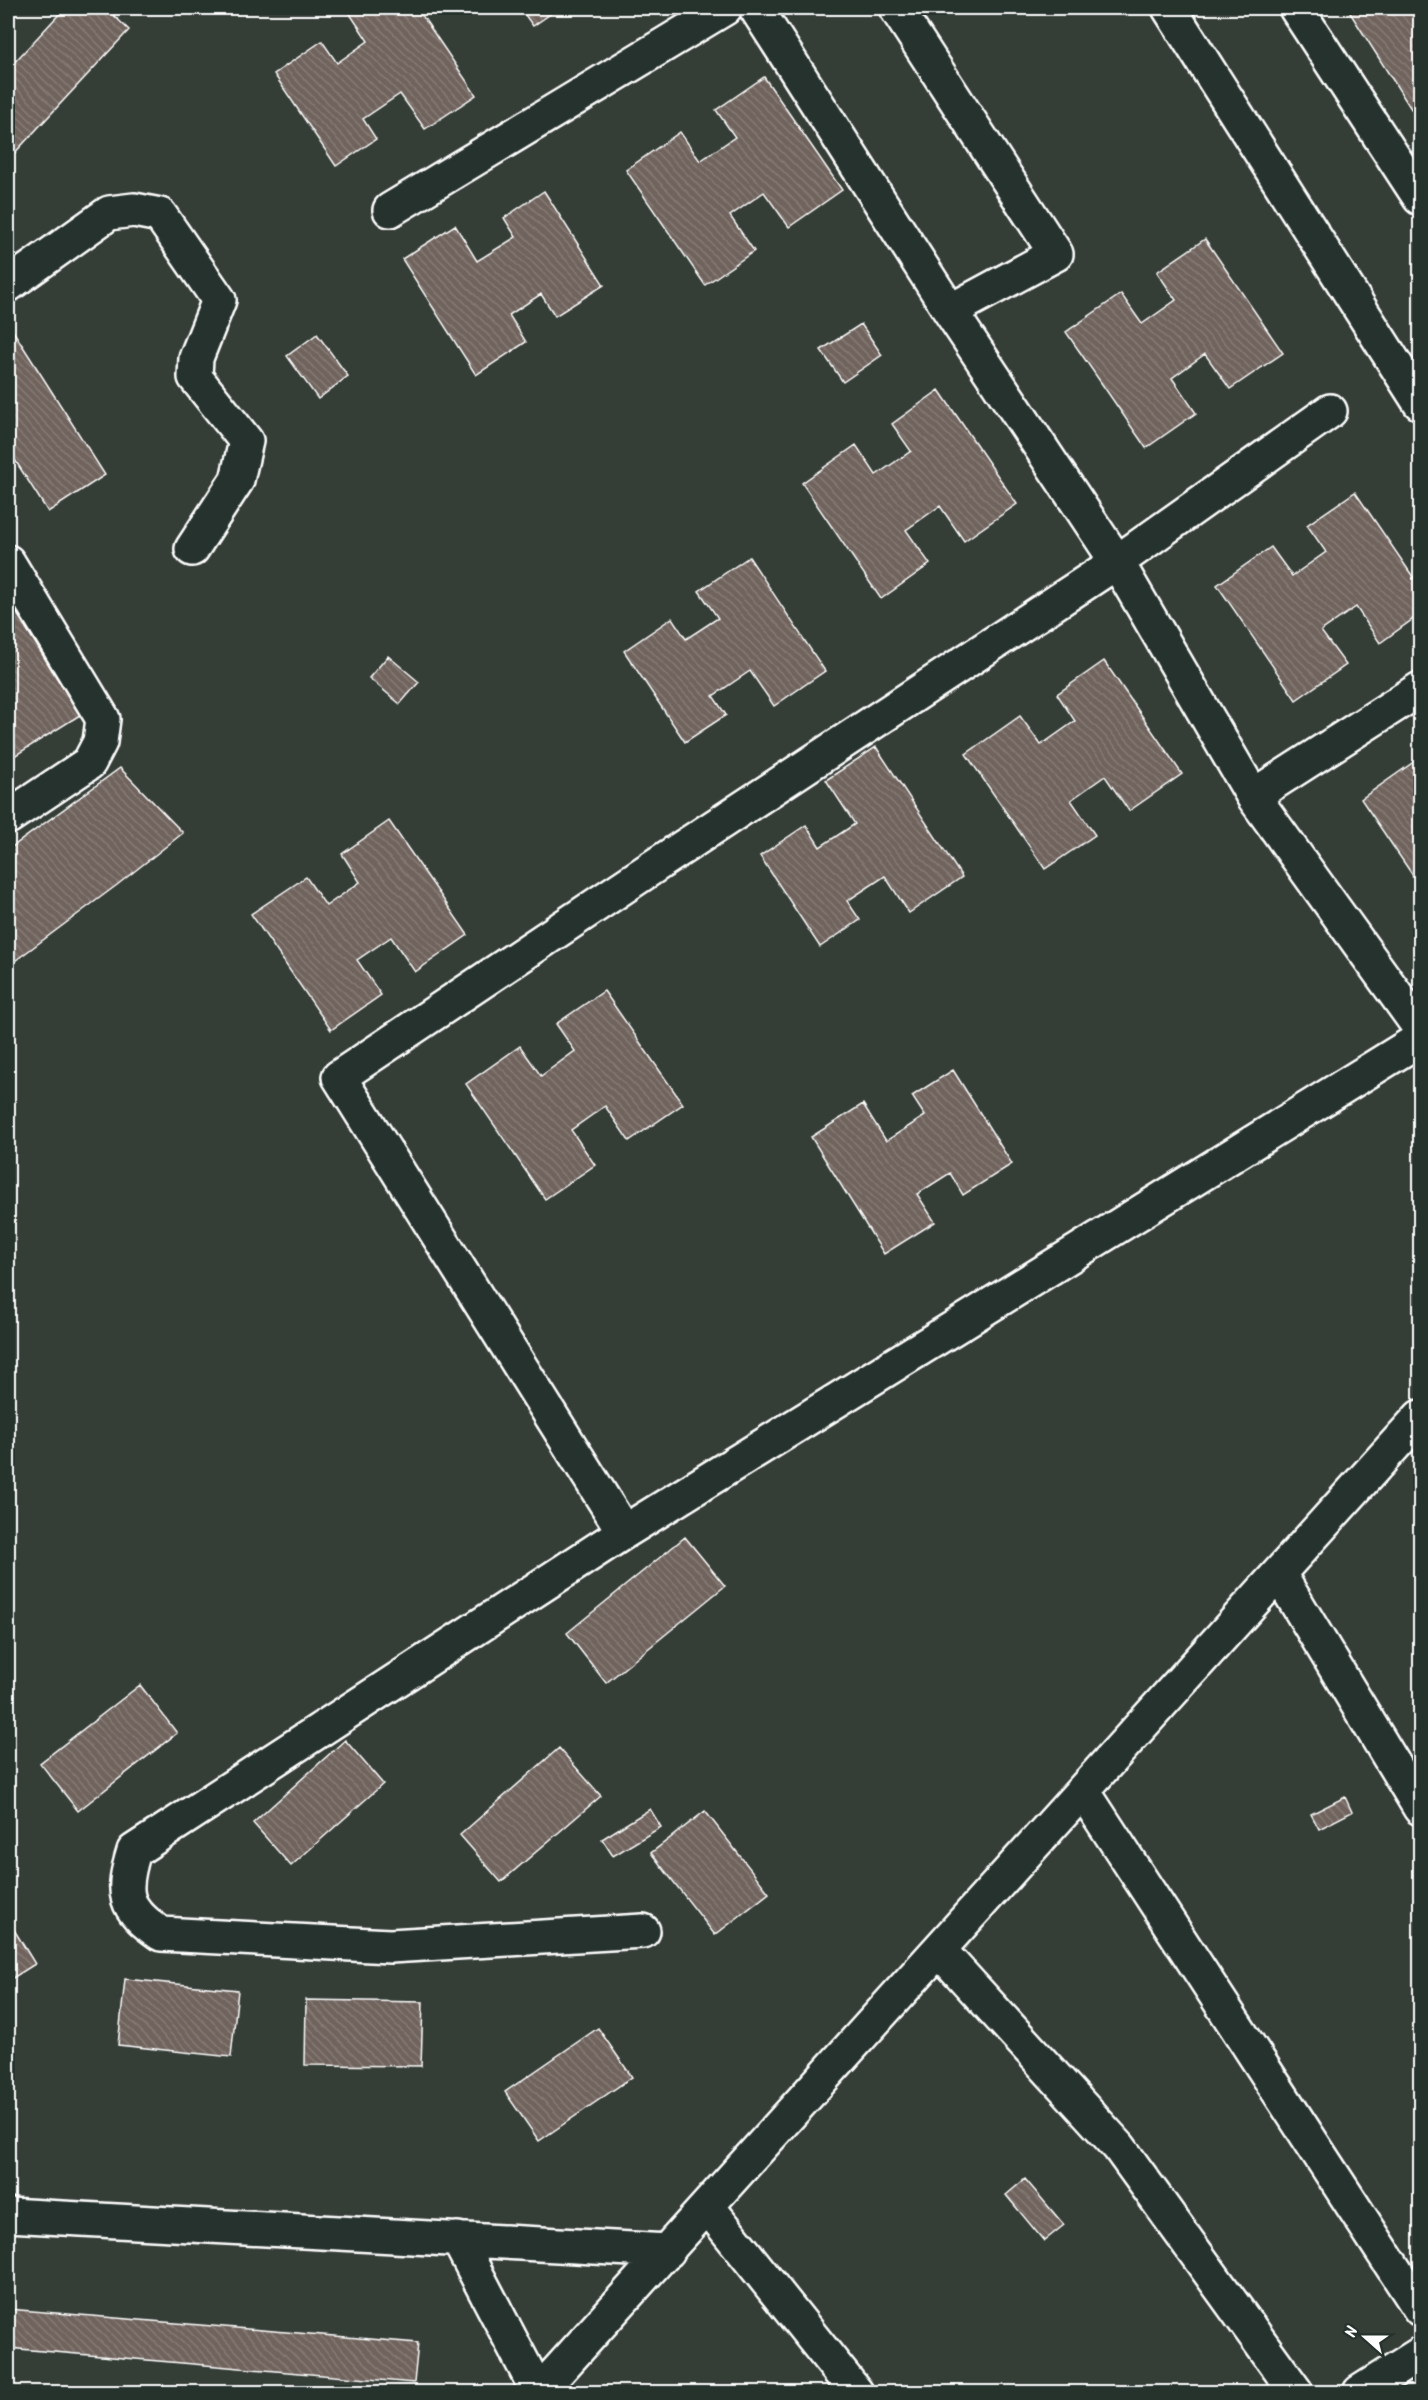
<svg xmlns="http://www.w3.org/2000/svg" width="1428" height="2400" font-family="Kalam,sans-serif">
<defs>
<pattern id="building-back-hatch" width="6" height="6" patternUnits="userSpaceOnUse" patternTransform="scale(1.5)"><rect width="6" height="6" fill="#6f635d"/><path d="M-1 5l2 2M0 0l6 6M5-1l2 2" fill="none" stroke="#857a75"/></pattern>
</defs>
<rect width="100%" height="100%" fill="#353d37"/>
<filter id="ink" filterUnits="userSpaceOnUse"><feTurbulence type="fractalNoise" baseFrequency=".0167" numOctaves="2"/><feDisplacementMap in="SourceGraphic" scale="12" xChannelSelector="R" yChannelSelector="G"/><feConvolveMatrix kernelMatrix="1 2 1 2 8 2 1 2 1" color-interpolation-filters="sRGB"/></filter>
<g filter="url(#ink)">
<path fill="url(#building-back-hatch)" stroke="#fff" stroke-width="1.5" d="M 65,8 L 106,8 L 129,30 L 8,160 L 8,69 Z
M 359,8 L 417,8 L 476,95 L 425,129 L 400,94 L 363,119 L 376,139 L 336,166 L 274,74 L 322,41 L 337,63 L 368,41 L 350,14 Z
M 520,8 L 559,8 L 533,26 Z
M 1347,8 L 1420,8 L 1420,123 Z
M 764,77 L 842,190 L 789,227 L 764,192 L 730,216 L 754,251 L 705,285 L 626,170 L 680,132 L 700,161 L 735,137 L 716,110 Z
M 544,191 L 604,285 L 555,316 L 541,294 L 509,315 L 526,342 L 476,375 L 402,259 L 455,225 L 477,261 L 516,237 L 504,218 Z
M 1205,239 L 1283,353 L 1230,389 L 1205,354 L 1172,378 L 1196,413 L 1146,448 L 1066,332 L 1121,294 L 1142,324 L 1176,300 L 1157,272 Z
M 8,323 L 105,475 L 48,512 L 8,449 Z
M 861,324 L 882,355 L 843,382 L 821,350 Z
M 317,334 L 348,376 L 318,399 L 287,356 Z
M 939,390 L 1017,504 L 964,541 L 940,506 L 906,530 L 930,564 L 881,599 L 802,483 L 856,445 L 876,475 L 911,451 L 892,424 Z
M 1355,492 L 1420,587 L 1420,614 L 1380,643 L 1356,607 L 1321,631 L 1346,665 L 1296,700 L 1217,585 L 1271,547 L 1292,576 L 1326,552 L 1307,525 Z
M 749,557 L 825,671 L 774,706 L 750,671 L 713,696 L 726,715 L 685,742 L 624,651 L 672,618 L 686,639 L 718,618 L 699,591 Z
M 8,599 L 80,715 L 8,760 Z
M 388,656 L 419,682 L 400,704 L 369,678 Z
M 1104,661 L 1182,774 L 1129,811 L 1105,776 L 1071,800 L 1095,835 L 1045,869 L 966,754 L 1020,716 L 1041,745 L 1075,721 L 1057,694 Z
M 876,747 L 962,877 L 909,913 L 885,876 L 847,901 L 860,920 L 820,947 L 760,856 L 806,825 L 820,847 L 855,824 L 826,780 Z
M 1415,761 L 1420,769 L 1420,886 L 1361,799 Z
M 120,768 L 183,833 L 117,885 L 8,966 L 8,850 Z
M 389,821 L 468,935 L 415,972 L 391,937 L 357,960 L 381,995 L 331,1030 L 251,914 L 306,877 L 326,906 L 360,882 L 342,854 Z
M 604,991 L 683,1104 L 629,1141 L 605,1106 L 571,1130 L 595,1165 L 545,1199 L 466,1084 L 520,1046 L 541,1076 L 575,1051 L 556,1024 Z
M 953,1070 L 1012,1164 L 963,1195 L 950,1173 L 917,1194 L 935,1222 L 884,1254 L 811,1137 L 863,1104 L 886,1141 L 925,1116 L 912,1096 Z
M 685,1537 L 725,1586 L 606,1683 L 567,1633 Z
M 140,1685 L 177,1733 L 78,1811 L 40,1763 Z
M 345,1740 L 383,1784 L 291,1866 L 253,1823 Z
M 559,1748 L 601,1796 L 501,1882 L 460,1835 Z
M 1345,1797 L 1352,1812 L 1319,1829 L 1311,1814 Z
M 650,1809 L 661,1827 L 613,1856 L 602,1839 Z
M 705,1811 L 769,1893 L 715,1935 L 651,1853 Z
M 8,1920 L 35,1964 L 8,1981 Z
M 125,1979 L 238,1990 L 231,2057 L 118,2045 Z
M 306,2000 L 423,2002 L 421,2066 L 305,2065 Z
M 598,2028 L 632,2077 L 539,2141 L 505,2092 Z
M 1025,2179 L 1064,2225 L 1044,2241 L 1006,2195 Z
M 8,2309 L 418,2343 L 414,2383 L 8,2348 Z"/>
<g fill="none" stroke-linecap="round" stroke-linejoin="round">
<defs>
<path id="minor" d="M 756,8 L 950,311 L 1117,562 L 1253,796 L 1420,1028
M 896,8 L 1056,254 L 950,311
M 1169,8 L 1420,403
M 1296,8 L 1420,198
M 390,210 L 725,8
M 8,285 L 109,213 L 134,210 L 160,215 L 219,300 L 196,358 L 195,377 L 246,441 L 237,480 L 192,549
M 8,562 L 103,719 L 100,742 L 89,763 L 8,817
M 1253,796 L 1420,689
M 624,1532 L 339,1077 L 656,865 L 1117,562 L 1330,411
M 1279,1574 L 1420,1808
M 1083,1791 L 1420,2309
M 643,1931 L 390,1946 L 161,1934 C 123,1908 121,1893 134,1851 L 624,1532 L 1420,1039
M 939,1950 L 1119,2147 L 1296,2392
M 708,2207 L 856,2392
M 8,2215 L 668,2251
M 458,2239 L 538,2392
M 539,2392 L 1420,1417
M 1360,2392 L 1420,2354"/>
</defs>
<use href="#minor" stroke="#fff" stroke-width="38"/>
<use href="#minor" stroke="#26332d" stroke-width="33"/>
</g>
</g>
<rect width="1428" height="2400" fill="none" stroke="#26332d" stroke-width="30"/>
<rect x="15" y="15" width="1398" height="2370" fill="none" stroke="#fff" stroke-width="2" filter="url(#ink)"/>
<g transform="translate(1365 2337) rotate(291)" stroke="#26332d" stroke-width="4.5" paint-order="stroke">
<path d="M0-4.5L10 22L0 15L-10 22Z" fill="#ffffff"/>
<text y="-9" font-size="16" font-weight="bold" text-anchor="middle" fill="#ffffff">N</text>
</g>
</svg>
